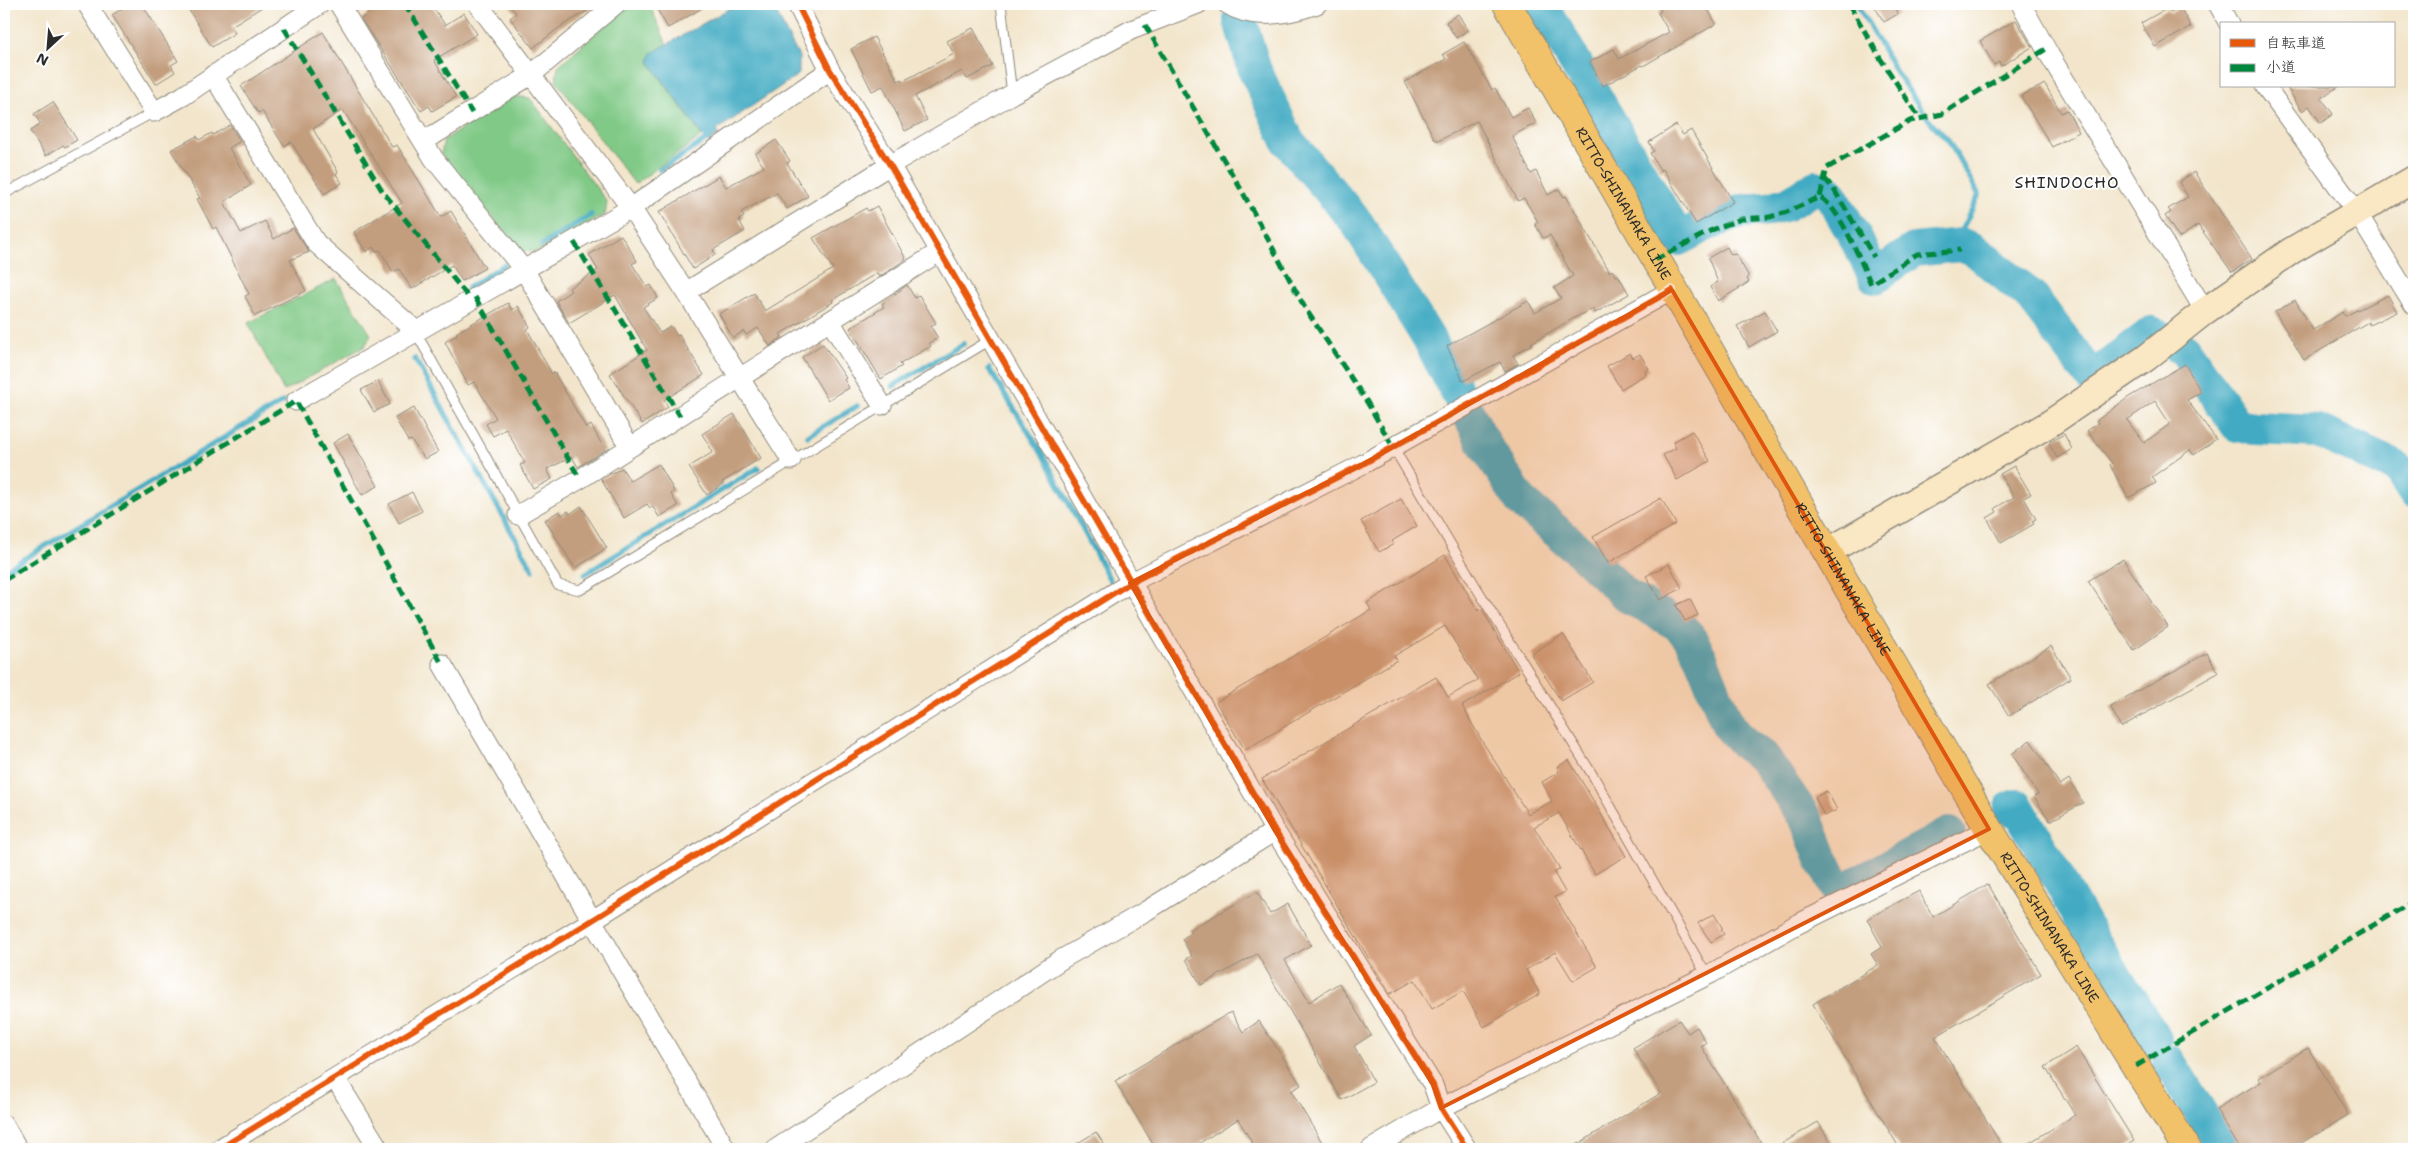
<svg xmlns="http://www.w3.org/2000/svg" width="2418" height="1153" font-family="'Shantell Sans','Klee One',sans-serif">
<rect width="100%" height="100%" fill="#fff"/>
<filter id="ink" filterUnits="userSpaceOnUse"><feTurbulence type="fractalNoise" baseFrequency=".02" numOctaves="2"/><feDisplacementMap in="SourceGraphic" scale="10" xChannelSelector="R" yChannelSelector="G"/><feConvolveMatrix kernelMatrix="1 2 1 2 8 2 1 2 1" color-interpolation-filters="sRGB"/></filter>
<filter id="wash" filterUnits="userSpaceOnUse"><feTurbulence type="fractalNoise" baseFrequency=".0096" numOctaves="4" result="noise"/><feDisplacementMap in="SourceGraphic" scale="20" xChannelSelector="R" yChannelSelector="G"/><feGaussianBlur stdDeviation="1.12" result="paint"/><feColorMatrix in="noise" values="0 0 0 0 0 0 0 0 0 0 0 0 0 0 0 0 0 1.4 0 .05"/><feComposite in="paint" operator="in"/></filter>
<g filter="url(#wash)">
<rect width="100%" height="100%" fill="#f2e5cb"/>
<path fill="#80c986" stroke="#567a58" d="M 629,4 L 649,4 L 667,44 L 652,53 L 649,62 L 702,136 L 635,184 L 556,81 L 558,66 Z
M 513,96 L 530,98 L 607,202 L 605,215 L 537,252 L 520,251 L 441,154 L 444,140 Z
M 336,279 L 371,335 L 365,346 L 284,391 L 248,323 Z"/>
<path fill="#43abc3" stroke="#376b77" d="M 737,4 L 772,4 L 799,57 L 799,74 L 717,130 L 717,136 L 708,143 L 649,61 L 652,53 Z"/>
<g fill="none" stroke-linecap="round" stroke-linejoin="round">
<path stroke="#43abc3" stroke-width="5.5" d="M 1857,4 L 1897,74 L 1930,121 L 1948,140 L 1979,195 L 1962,229 L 1962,245
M 660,170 L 706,140
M 542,245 L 591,215
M 468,288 L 504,265
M 415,359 L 533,570
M 989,369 L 1043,455 L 1110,580
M 893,386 L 963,344
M 808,436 L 857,406
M 4,571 L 283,402
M 585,574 L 758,468"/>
<path stroke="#43abc3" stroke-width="34" d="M 1541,4 L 1679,239 L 1703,226 L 1742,211 L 1769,209 L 1787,204 L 1816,187 L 1829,192 L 1854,235 L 1875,277 L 1914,250 L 1962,245 L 1973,249 L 2031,296 L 2092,378 L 2152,333 L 2184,349 L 2237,425 L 2254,428 L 2318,431 L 2398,468 L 2414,492
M 1240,20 L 1254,68 L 1288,141 L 1357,223 L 1430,341 L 1485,445 L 1521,501 L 1581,552 L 1627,596 L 1677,624 L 1689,636 L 1701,658 L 1728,725 L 1745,744 L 1764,758 L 1806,819 L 1821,857 L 1836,887 L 1842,891 L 1949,834
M 2010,809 L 2017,806 L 2093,940 L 2155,1039
M 2169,1062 L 2223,1149"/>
</g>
<g id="blocks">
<path fill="#c39e7e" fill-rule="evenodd" d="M 129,4 L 142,4 L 178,61 L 171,65 L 175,72 L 156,84 L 112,15 Z
M 185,4 L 267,4 L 231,26 L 235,33 L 212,47 Z
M 381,4 L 431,4 L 445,25 L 464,13 L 477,34 L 434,60 L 456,97 L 432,111 L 429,106 L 421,111 L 361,19 Z
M 508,4 L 599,4 L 560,27 L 533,48 L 510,18 L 516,13 Z
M 654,4 L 709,4 L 668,28 Z
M 1657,4 L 1705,4 L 1716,24 L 1643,66 L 1642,65 L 1603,86 L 1590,62 L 1614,49 L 1619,59 L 1669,32 L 1658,13 L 1661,11 Z
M 1873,4 L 1892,4 L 1898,14 L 1884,22 Z
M 2180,7 L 2191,27 L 2155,47 L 2141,23 L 2166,9 L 2171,13 Z
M 1458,14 L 1468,30 L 1456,38 L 1446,22 Z
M 2016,20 L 2032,47 L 2001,66 L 1999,62 L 1994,65 L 1980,41 Z
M 973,28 L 993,66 L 967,79 L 962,71 L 915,96 L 927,120 L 905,131 L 883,86 L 872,91 L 851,49 L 874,37 L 898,81 L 902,79 L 903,81 L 954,54 L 947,41 Z
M 323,32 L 392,147 L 397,145 L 441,217 L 451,211 L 485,268 L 462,281 L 452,265 L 412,289 L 399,269 L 393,272 L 380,250 L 376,252 L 373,247 L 366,252 L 354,232 L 402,203 L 343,110 L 313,129 L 338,172 L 336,174 L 342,183 L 324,194 L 291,142 L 284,146 L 262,111 L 258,113 L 241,86 Z
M 1464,42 L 1492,90 L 1495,88 L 1511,117 L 1528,108 L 1536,123 L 1512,136 L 1531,174 L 1536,171 L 1548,195 L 1559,189 L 1564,197 L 1566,196 L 1610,272 L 1612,270 L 1616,276 L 1618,275 L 1629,294 L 1595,313 L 1593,309 L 1574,318 L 1531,343 L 1532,344 L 1513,355 L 1518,364 L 1505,371 L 1500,362 L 1463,381 L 1447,346 L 1528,301 L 1535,313 L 1561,298 L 1554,288 L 1573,276 L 1550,235 L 1543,238 L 1535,224 L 1538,222 L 1524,198 L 1518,201 L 1477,121 L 1438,141 L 1437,139 L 1435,140 L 1405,82 L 1446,59 L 1443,54 Z
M 2045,84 L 2061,113 L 2067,110 L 2079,132 L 2052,147 L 2021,96 Z
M 2286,86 L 2339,86 L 2321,98 L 2333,114 L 2321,123 L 2309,106 L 2302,111 Z
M 53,102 L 77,140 L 65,147 L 63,145 L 46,156 L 30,131 L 41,124 L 34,114 Z
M 230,125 L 240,141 L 229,148 L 251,185 L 224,202 L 241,233 L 265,221 L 274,239 L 293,228 L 309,252 L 290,260 L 306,291 L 255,316 L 245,296 L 249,294 L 216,227 L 213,229 L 197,199 L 200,198 L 171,150 L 197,136 L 199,140 L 212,133 L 213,135 Z
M 1676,125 L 1683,135 L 1691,130 L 1733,202 L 1696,224 L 1663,169 L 1661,171 L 1650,153 L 1654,151 L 1649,142 Z
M 776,140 L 790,161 L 787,163 L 808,196 L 787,209 L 777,193 L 741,212 L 744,217 L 739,220 L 745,231 L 713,250 L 715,255 L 693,269 L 659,212 L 719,176 L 726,187 L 764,167 L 755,154 Z
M 2194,172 L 2252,259 L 2232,272 L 2198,225 L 2179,238 L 2165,216 L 2171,212 L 2168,209 L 2188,197 L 2179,182 Z
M 877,206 L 906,259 L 879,277 L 877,273 L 832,300 L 833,302 L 780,334 L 782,337 L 770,346 L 758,328 L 746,335 L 744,331 L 733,338 L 719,314 L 754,293 L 765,311 L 833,269 L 813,238 L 866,208 L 868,211 Z
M 621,235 L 637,261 L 632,264 L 647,287 L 651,285 L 658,298 L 643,307 L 660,333 L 671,326 L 677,336 L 679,335 L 704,375 L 664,400 L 668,407 L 642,424 L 610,374 L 647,350 L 615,295 L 569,323 L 556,301 L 571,291 L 569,288 L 598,270 L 589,255 Z
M 1727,247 L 1731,255 L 1736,254 L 1749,277 L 1747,279 L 1749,282 L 1743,286 L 1718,301 L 1710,287 L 1718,282 L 1708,258 Z
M 907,285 L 915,298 L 919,295 L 936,323 L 931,327 L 938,338 L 929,343 L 931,346 L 900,364 L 902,366 L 881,379 L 850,328 L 884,307 L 882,304 Z
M 2388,295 L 2397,312 L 2369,325 L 2368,322 L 2304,360 L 2275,312 L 2295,300 L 2313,330 L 2343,312 L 2345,316 Z
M 508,303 L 512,310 L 518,306 L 530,327 L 527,329 L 552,374 L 554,372 L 586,428 L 591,425 L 605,450 L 578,467 L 572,457 L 547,469 L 552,479 L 533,489 L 520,465 L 525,463 L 506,429 L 493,436 L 486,424 L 496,418 L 474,382 L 468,385 L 445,342 L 457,335 L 456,333 Z
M 1765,311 L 1777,331 L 1749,347 L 1737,326 Z
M 823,344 L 846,378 L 844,379 L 849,388 L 828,400 L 802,357 Z
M 1630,353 L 1633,358 L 1640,354 L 1649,369 L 1645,371 L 1646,374 L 1621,389 L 1607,366 Z
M 2185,364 L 2201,392 L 2187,400 L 2216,439 L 2194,455 L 2190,450 L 2152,477 L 2156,483 L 2128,498 L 2110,465 L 2112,463 L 2087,431 L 2098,423 L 2096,421 L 2129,397 ZM 2155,401 L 2170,424 L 2144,443 L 2127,420 Z
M 378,381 L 390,404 L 374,412 L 361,390 Z
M 414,408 L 438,452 L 425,459 L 411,440 L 408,441 L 395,418 Z
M 734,414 L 761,458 L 722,482 L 723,484 L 707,495 L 689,467 L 713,452 L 702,434 Z
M 1692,431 L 1710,461 L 1677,480 L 1663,455 L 1676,448 L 1673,442 Z
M 348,434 L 378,486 L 362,495 L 333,443 Z
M 2064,434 L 2072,449 L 2057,458 L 2049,443 Z
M 659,464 L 674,491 L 671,494 L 678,506 L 659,517 L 653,507 L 650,508 L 647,504 L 624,518 L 601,479 L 622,468 L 630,481 Z
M 2014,466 L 2031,494 L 2024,498 L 2036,519 L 2032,521 L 2034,524 L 2001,543 L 1987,518 L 1997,512 L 1995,508 L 2014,497 L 2000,474 Z
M 412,492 L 422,511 L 399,523 L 389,504 Z
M 1661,498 L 1676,524 L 1608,563 L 1593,537 Z
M 1401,499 L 1417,526 L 1392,541 L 1394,544 L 1379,552 L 1361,521 Z
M 581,506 L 607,548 L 575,568 L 545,520 L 559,511 L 562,515 L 568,511 L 570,514 Z
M 1445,555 L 1478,611 L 1481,608 L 1519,672 L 1462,706 L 1482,741 L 1528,814 L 1552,801 L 1542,782 L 1559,772 L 1557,767 L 1569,760 L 1626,856 L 1595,874 L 1559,813 L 1534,827 L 1560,869 L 1554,873 L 1565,892 L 1555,897 L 1597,967 L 1573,981 L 1555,952 L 1526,970 L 1540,994 L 1484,1027 L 1463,991 L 1432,1009 L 1415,980 L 1390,994 L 1262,779 L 1436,677 L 1448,697 L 1478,680 L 1445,626 L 1394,656 L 1397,660 L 1245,750 L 1216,702 L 1371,610 L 1367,603 Z
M 2123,559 L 2168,627 L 2134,650 L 2088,581 Z
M 1669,564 L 1682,588 L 1660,600 L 1646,576 Z
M 1690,599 L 1698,615 L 1685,621 L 1676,605 Z
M 1563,634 L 1593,682 L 1561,701 L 1531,654 Z
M 2051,646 L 2071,678 L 2009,716 L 1989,684 Z
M 2207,653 L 2218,673 L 2121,727 L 2110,706 Z
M 2030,740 L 2060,785 L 2069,779 L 2083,803 L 2050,821 L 2034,797 L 2038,794 L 2012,754 Z
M 1827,791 L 1837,810 L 1824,816 L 1815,797 Z
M 1988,884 L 2041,974 L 1935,1037 L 2004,1149 L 1900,1149 L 1813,1004 L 1878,965 L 1871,954 L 1882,947 L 1867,919 L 1919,891 L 1933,917 Z
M 1257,892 L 1270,914 L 1288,904 L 1311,945 L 1285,960 L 1309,1002 L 1339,983 L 1371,1035 L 1354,1046 L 1374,1082 L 1342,1100 L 1257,954 L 1201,985 L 1186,959 L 1192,956 L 1182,939 L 1191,933 L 1189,930 Z
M 1714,914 L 1723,929 L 1721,930 L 1724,934 L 1711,942 L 1698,923 Z
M 1231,1012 L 1243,1032 L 1259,1021 L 1301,1085 L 1291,1091 L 1326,1149 L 1256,1149 L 1238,1119 L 1190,1149 L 1156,1149 L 1115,1081 Z
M 1679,1020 L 1688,1033 L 1697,1027 L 1706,1043 L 1701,1046 L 1765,1149 L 1570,1149 L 1661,1093 L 1633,1048 Z
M 2076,1047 L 2134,1141 L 2121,1149 L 2019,1149 L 2075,1115 L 2045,1067 Z
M 2308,1048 L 2348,1115 L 2291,1149 L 2240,1149 L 2216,1109 L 2261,1082 L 2258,1078 Z
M 1818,1122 L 1835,1149 L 1773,1149 Z
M 1096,1132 L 1107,1149 L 1068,1149 Z"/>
</g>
</g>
<g filter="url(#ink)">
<use href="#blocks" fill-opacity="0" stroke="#8e887b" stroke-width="1"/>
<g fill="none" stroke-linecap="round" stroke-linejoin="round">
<defs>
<path id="lane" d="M 1001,4 L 1012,94
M 4,194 L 154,112
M 415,331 L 558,585 L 580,590 L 990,340
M 1393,447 L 1476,587 L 1595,779 L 1707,976"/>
<path id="street" d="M 87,4 L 154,112 L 183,96 L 320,4
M 339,4 L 434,159 L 524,270 L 630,447
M 478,4 L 631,208 L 686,292 L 890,165 L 1012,94 L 1131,30 L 1198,4
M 797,4 L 830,70 L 890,165 L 1275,831 L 1433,1085 L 1441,1108 L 1467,1149
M 1227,4 C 1253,21 1289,14 1317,4
M 2021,4 L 2050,56 L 2205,311
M 2218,4 L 2229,24
M 213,75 L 316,243 L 415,330
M 2265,86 L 2356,211 L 2414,305
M 424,141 L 531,75 L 616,4
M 686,292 L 791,460
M 830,321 L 882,405
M 296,401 L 631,208 L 830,70
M 518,515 L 580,479 L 939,252
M 442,664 L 726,1149
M 335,1078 L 379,1149
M 4,1125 L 18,1149
M 219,1149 L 591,921 L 1130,583 L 1363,464 L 1672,290
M 776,1149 L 1062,959 L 1146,911 L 1275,831
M 1371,1149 L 1441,1108 L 1712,973 L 1794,926 L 1989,829"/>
<path id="secondary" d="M 1827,552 L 2049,424 L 2146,358 L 2205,311 L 2291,251 L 2414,179"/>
<g id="primary">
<path id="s1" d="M 1507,4 L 1989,829 L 2187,1149"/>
</g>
</defs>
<use href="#lane" stroke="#8e887b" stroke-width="11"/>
<use href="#street" stroke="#8e887b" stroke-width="21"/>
<use href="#secondary" stroke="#8e887b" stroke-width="29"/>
<use href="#primary" stroke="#8e887b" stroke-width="30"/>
<use href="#lane" stroke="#fff" stroke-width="9"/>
<use href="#street" stroke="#fff" stroke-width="19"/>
<use href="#secondary" stroke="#fae7c3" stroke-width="26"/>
<use href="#primary" stroke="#f2c26a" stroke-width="28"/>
<path stroke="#00873e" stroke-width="5" stroke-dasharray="10 5" stroke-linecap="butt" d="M 405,4 L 472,113
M 1849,4 L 1880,58 L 1920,119
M 1145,25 L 1242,191 L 1305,308 L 1367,402 L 1393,447
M 284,28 L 383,192 L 470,299
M 1824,178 L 1833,188 L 1874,257
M 1820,197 L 1827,168 L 1910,121 L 1942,114 L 2046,49
M 574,242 L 680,416
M 1655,260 L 1712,230 L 1741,219 L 1770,217 L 1787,212 L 1820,197 C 1840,208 1861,262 1871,284 L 1917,254 L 1960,250
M 475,297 L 580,479
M 4,580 L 296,401 L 442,664
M 2136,1066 L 2414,901"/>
<defs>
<path id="cycleway" d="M 797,4 L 830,70 L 890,165 L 1275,831 L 1433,1085 L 1441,1108 L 1467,1149
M 219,1149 L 591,921 L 1130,583 L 1363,464 L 1672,290"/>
</defs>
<use href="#cycleway" stroke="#fff" stroke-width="9"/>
<use href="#cycleway" stroke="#e8590c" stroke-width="6"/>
</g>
</g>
<path fill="#df570e" fill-opacity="0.2" stroke="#df570e" stroke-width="4" stroke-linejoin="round" d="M 1672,290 L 1989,829 L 1441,1108 L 1433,1085 L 1275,831 L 1130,583 L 1363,464 Z"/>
<g text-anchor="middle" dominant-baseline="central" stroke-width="4" stroke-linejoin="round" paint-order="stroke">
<g font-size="14" fill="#2b2b2b" stroke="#fff">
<text stroke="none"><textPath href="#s1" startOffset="231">RITTO-SHINANAKA LINE</textPath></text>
<text stroke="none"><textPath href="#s1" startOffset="666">RITTO-SHINANAKA LINE</textPath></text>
<text stroke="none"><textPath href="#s1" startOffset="1071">RITTO-SHINANAKA LINE</textPath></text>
</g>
<g font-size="16" letter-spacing="1" fill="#2b2b2b" stroke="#fff">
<text x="2067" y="182">SHINDOCHO</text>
</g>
</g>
<rect width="2418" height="1153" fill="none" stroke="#fff" stroke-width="20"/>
<rect x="2220" y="22" width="175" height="65" fill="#ffffff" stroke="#aaaaaa"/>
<rect x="2230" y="39" width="25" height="8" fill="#e8590c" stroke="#aaaaaa"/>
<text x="2266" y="48" font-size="15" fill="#2b2b2b">自転車道</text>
<rect x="2230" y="64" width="25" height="8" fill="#00873e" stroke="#aaaaaa"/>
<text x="2266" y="72" font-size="15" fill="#2b2b2b">小道</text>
<g transform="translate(48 48) rotate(206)" stroke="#ffffff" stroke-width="4" paint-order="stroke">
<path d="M0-4L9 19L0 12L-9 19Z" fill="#2b2b2b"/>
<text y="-8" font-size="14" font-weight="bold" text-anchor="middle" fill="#2b2b2b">N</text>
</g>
</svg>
